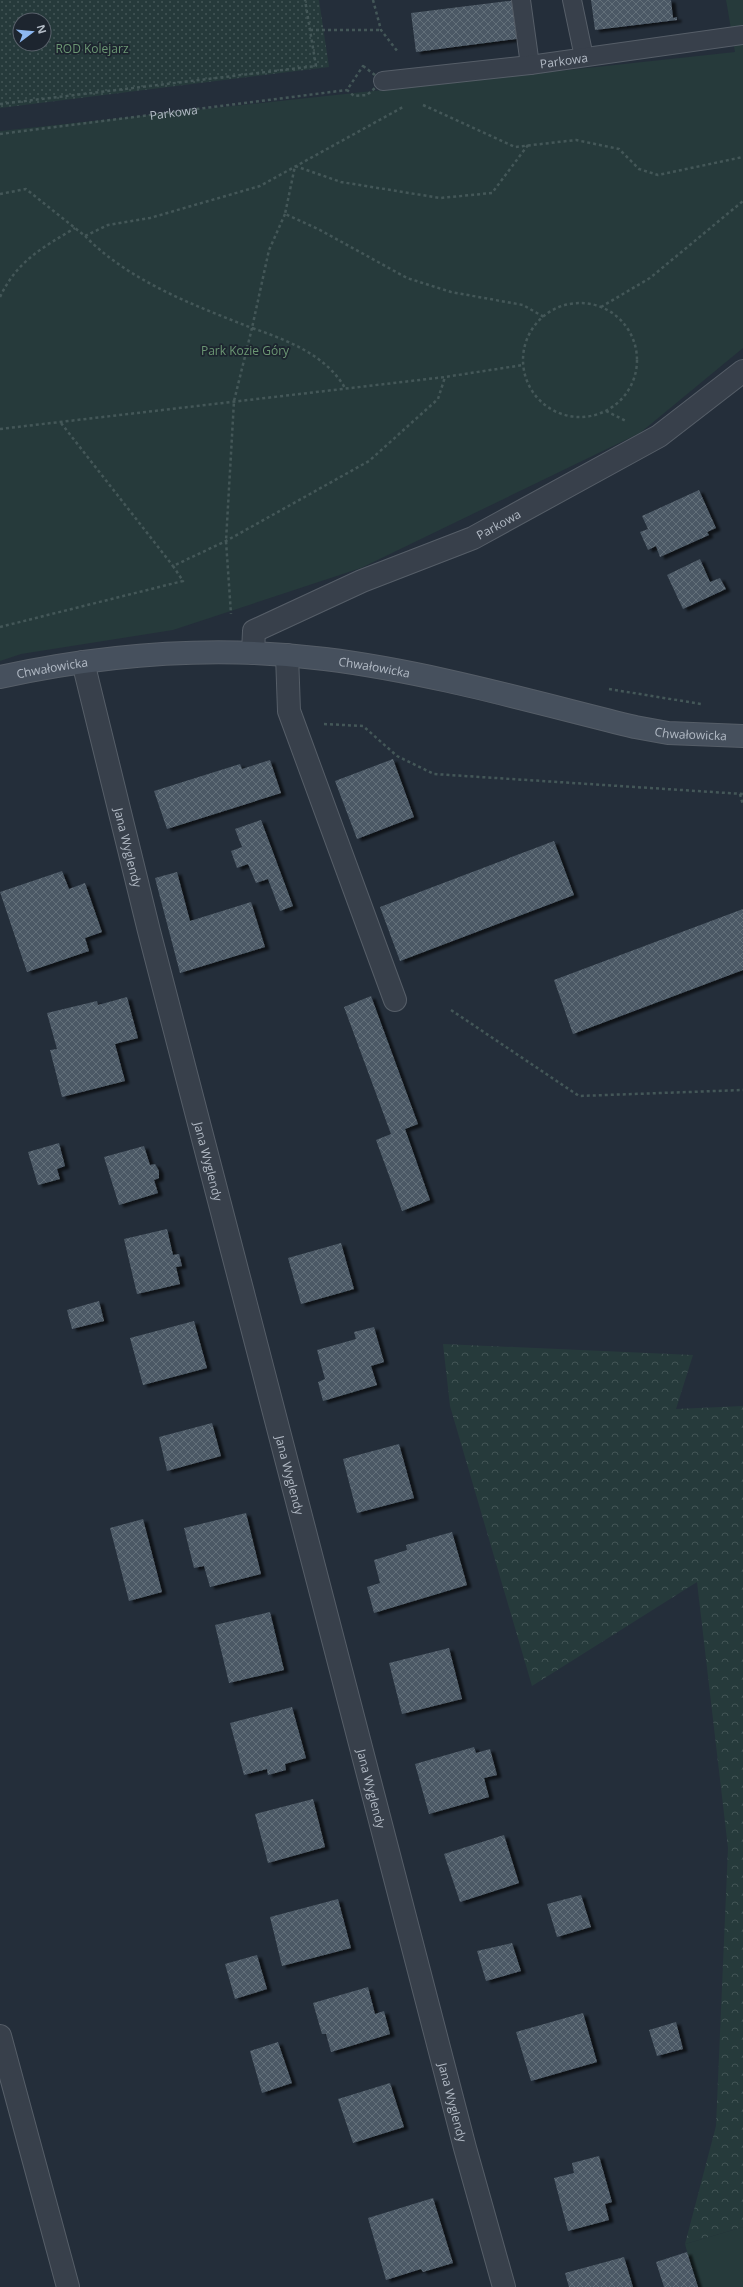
<svg xmlns="http://www.w3.org/2000/svg" width="743" height="2287" font-family="'Open Sans',sans-serif">
<defs>
<pattern id="forest-crowns" width="20" height="18" patternUnits="userSpaceOnUse"><rect width="20" height="18" fill="#263a3b"/><path d="M2 6a3 3 0 1 1 6 0M12 15a3 3 0 1 1 6 0" fill="none" stroke="#435556"/></pattern>
<pattern id="garden-dots" width="8" height="8" patternUnits="userSpaceOnUse"><rect width="8" height="8" fill="#263a3b"/><path d="M2 2h.1M6 6h.1" fill="none" stroke="#435556" stroke-width="1.8" stroke-linecap="round"/></pattern>
<pattern id="building-cross-hatch" width="8" height="8" patternUnits="userSpaceOnUse"><rect width="8" height="8" fill="#4c5965"/><path d="M0 0l8 8M0 8l8-8" fill="none" stroke="#636f7a"/></pattern>
<filter id="shadow"><feDropShadow dx="4.5" dy="2.5" stdDeviation="1" flood-color="#0009"/></filter>
</defs>
<rect width="100%" height="100%" fill="#242e3a"/>
<path fill="#263a3b" d="M 726,0 L 743,0 L 743,348 L 640,433 L 361,568 L 173,630 L 21,654 L 0,661 L 0,131 L 735,52 Z
M 743,2227 L 743,2287 L 696,2287 L 685,2244 Z"/>
<path fill="url(#forest-crowns)" d="M 443,1344 L 693,1355 L 676,1409 L 743,1406 L 743,2227 L 685,2244 L 716,2126 L 728,1848 L 697,1582 L 532,1686 L 450,1406 Z"/>
<path fill="url(#garden-dots)" fill-rule="evenodd" d="M 0,0 L 319,0 L 329,67 L 0,108 ZM 20,20 L 44,20 L 44,44 L 20,44 Z"/>
<path fill="url(#building-cross-hatch)" filter="url(#shadow)" d="M 517,0 L 524,38 L 416,52 L 411,13 Z
M 591,0 L 671,0 L 673,18 L 677,17 L 677,20 L 595,30 Z
M 699,490 L 716,528 L 707,532 L 709,535 L 660,557 L 656,546 L 648,550 L 640,532 L 648,529 L 642,516 Z
M 700,559 L 710,582 L 720,578 L 726,589 L 683,609 L 667,575 Z
M 393,759 L 414,817 L 357,839 L 335,781 Z
M 270,760 L 281,793 L 167,829 L 154,791 L 240,764 L 242,769 Z
M 261,820 L 293,906 L 280,911 L 268,879 L 256,883 L 248,864 L 237,868 L 231,851 L 242,847 L 235,829 Z
M 554,841 L 574,895 L 400,961 L 380,907 Z
M 62,871 L 69,889 L 85,883 L 102,932 L 85,938 L 89,951 L 27,972 L 0,892 Z
M 177,872 L 190,921 L 251,902 L 265,947 L 180,973 L 155,878 Z
M 743,909 L 743,970 L 573,1034 L 554,980 Z
M 371,996 L 418,1124 L 405,1129 L 430,1200 L 402,1211 L 376,1140 L 391,1134 L 344,1007 Z
M 127,997 L 138,1038 L 115,1044 L 125,1081 L 62,1097 L 50,1050 L 57,1049 L 47,1013 L 97,1001 L 98,1005 Z
M 59,1143 L 65,1166 L 57,1169 L 60,1179 L 38,1185 L 28,1152 Z
M 144,1146 L 150,1165 L 155,1164 L 159,1171 L 159,1178 L 154,1180 L 158,1193 L 119,1205 L 104,1157 Z
M 167,1229 L 173,1255 L 179,1254 L 182,1266 L 176,1267 L 180,1284 L 137,1294 L 124,1239 Z
M 341,1243 L 354,1289 L 301,1304 L 288,1258 Z
M 99,1301 L 104,1321 L 72,1329 L 67,1310 Z
M 194,1321 L 207,1368 L 143,1385 L 130,1338 Z
M 374,1327 L 384,1362 L 371,1366 L 377,1385 L 323,1401 L 318,1382 L 325,1379 L 317,1350 L 356,1339 L 354,1332 Z
M 212,1423 L 221,1456 L 167,1471 L 159,1437 Z
M 399,1444 L 414,1498 L 357,1513 L 343,1459 Z
M 246,1513 L 261,1574 L 210,1587 L 204,1566 L 194,1568 L 184,1528 Z
M 143,1519 L 162,1592 L 129,1601 L 110,1528 Z
M 452,1532 L 467,1585 L 374,1613 L 367,1587 L 380,1583 L 374,1560 L 407,1550 L 406,1545 Z
M 270,1612 L 284,1670 L 229,1683 L 215,1625 Z
M 449,1648 L 462,1699 L 402,1714 L 389,1663 Z
M 292,1707 L 306,1758 L 285,1764 L 286,1770 L 268,1775 L 267,1769 L 244,1775 L 230,1723 Z
M 474,1747 L 476,1753 L 490,1749 L 497,1775 L 484,1778 L 489,1797 L 429,1814 L 415,1764 Z
M 313,1799 L 325,1847 L 268,1863 L 255,1814 Z
M 504,1835 L 519,1883 L 460,1902 L 444,1854 Z
M 581,1895 L 591,1927 L 557,1937 L 547,1904 Z
M 338,1899 L 351,1948 L 282,1966 L 270,1917 Z
M 512,1943 L 521,1971 L 486,1981 L 477,1951 Z
M 257,1955 L 267,1989 L 235,1999 L 225,1964 Z
M 368,1987 L 375,2014 L 384,2011 L 390,2034 L 331,2052 L 326,2034 L 322,2034 L 313,2003 Z
M 583,2013 L 597,2062 L 531,2081 L 516,2032 Z
M 676,2022 L 683,2049 L 657,2056 L 649,2030 Z
M 278,2042 L 292,2083 L 262,2093 L 250,2051 Z
M 390,2083 L 404,2127 L 353,2143 L 338,2099 Z
M 599,2156 L 612,2202 L 605,2204 L 609,2220 L 568,2231 L 554,2178 L 574,2173 L 572,2163 Z
M 433,2198 L 453,2263 L 423,2272 L 421,2269 L 386,2280 L 368,2218 Z
M 687,2252 L 698,2287 L 664,2287 L 656,2262 Z
M 624,2257 L 633,2287 L 569,2287 L 565,2273 Z"/>
<g fill="none" stroke-linecap="round" stroke-linejoin="round">
<defs>
<g id="lane">
<path d="M 521,0 L 530,65"/>
<path d="M 572,0 L 584,57"/>
<path id="s2" d="M 383,81 L 530,65 L 743,35"/>
</g>
<g id="street">
<path id="s3" d="M 253,653 L 254,631 L 362,581 L 473,538 L 659,436 L 743,371"/>
<path d="M 287,655 L 289,711 L 395,1000"/>
<path id="s4" d="M 83,662 L 149,931 L 465,2148 L 504,2287"/>
<path d="M 0,2036 L 68,2287"/>
</g>
<g id="secondary">
<path id="s5" d="M 0,677 C 106,654 217,645 325,659 C 430,672 533,702 635,727 L 668,733 L 743,736"/>
</g>
</defs>
<use href="#lane" stroke="#565e68" stroke-width="20"/>
<use href="#street" stroke="#565e68" stroke-width="24"/>
<use href="#secondary" stroke="#565e68" stroke-width="24"/>
<g stroke="#445758" stroke-width="2.5" stroke-dasharray="3 3" stroke-linecap="butt">
<path d="M 373,0 L 381,30 L 398,52"/>
<path d="M 310,30 L 381,30"/>
<path d="M 363,66 L 383,81 L 367,95 L 354,96 L 347,90 Z"/>
<path d="M 0,104 L 316,66 L 305,0"/>
<path d="M 423,105 L 515,147 L 576,140 L 619,149 L 639,169 L 658,175 L 743,157"/>
<path id="s1" d="M 0,134 L 347,90"/>
<path d="M 528,145 L 492,193 L 440,198 L 341,182 L 295,166 L 285,214 L 320,230 L 407,278 L 451,292 L 523,305 L 544,317"/>
<path d="M 0,194 L 26,189 L 85,236 L 108,225 L 150,218 L 260,186 L 403,107"/>
<path d="M 285,214 L 269,250 L 252,328 C 287,340 326,355 345,388"/>
<path d="M 85,236 C 129,281 193,305 252,328 L 234,401 L 226,541 L 231,614"/>
<path d="M 0,297 C 17,261 42,248 75,228"/>
<circle cx="580" cy="360" r="57"/>
<path d="M 601,307 L 650,278 L 743,201"/>
<path d="M 606,411 L 626,421"/>
<path d="M 61,423 L 173,566"/>
<path d="M 0,429 L 445,377 L 523,365"/>
<path d="M 0,627 L 183,581 L 173,566 L 226,541 L 369,461 L 438,399 L 445,377"/>
<path d="M 609,689 L 701,704"/>
<path d="M 324,724 L 363,726 L 397,756 L 434,774 L 743,794"/>
<path d="M 740,794 L 743,805"/>
<path d="M 451,1010 L 579,1096 L 743,1090"/>
</g>
<use href="#lane" stroke="#38404b" stroke-width="18"/>
<use href="#street" stroke="#38404b" stroke-width="22"/>
<use href="#secondary" stroke="#46505d" stroke-width="22"/>
</g>
<g text-anchor="middle" dominant-baseline="central" stroke-width="3.5" stroke-linejoin="round" paint-order="stroke">
<g font-size="12" fill="#6b9673" stroke="#1d252f">
<text x="92" y="48">ROD Kolejarz</text>
<text x="245" y="350">Park Kozie Góry</text>
</g>
<g font-size="12" fill="#b3bbc6" stroke="#1d252f">
<text stroke="none"><textPath href="#s2" startOffset="182">Parkowa</textPath></text>
<text stroke="none"><textPath href="#s1" startOffset="175">Parkowa</textPath></text>
<text stroke="none"><textPath href="#s3" startOffset="289">Parkowa</textPath></text>
<text stroke="none"><textPath href="#s5" startOffset="377">Chwałowicka</textPath></text>
<text stroke="none"><textPath href="#s5" startOffset="53">Chwałowicka</textPath></text>
<text stroke="none"><textPath href="#s5" startOffset="701">Chwałowicka</textPath></text>
<text stroke="none"><textPath href="#s4" startOffset="191">Jana Wyglendy</textPath></text>
<text stroke="none"><textPath href="#s4" startOffset="515">Jana Wyglendy</textPath></text>
<text stroke="none"><textPath href="#s4" startOffset="839">Jana Wyglendy</textPath></text>
<text stroke="none"><textPath href="#s4" startOffset="1163">Jana Wyglendy</textPath></text>
<text stroke="none"><textPath href="#s4" startOffset="1487">Jana Wyglendy</textPath></text>
</g>
</g>
<g transform="translate(32 32) rotate(74)"><circle r="19" fill="#1d252f" stroke="#59616b"/>
<path d="M0-3L7 15L0 10L-7 15Z" fill="#8db8f1"/>
<text y="-6" font-size="11" font-weight="bold" text-anchor="middle" fill="#b3bbc6">N</text>
</g>
</svg>
